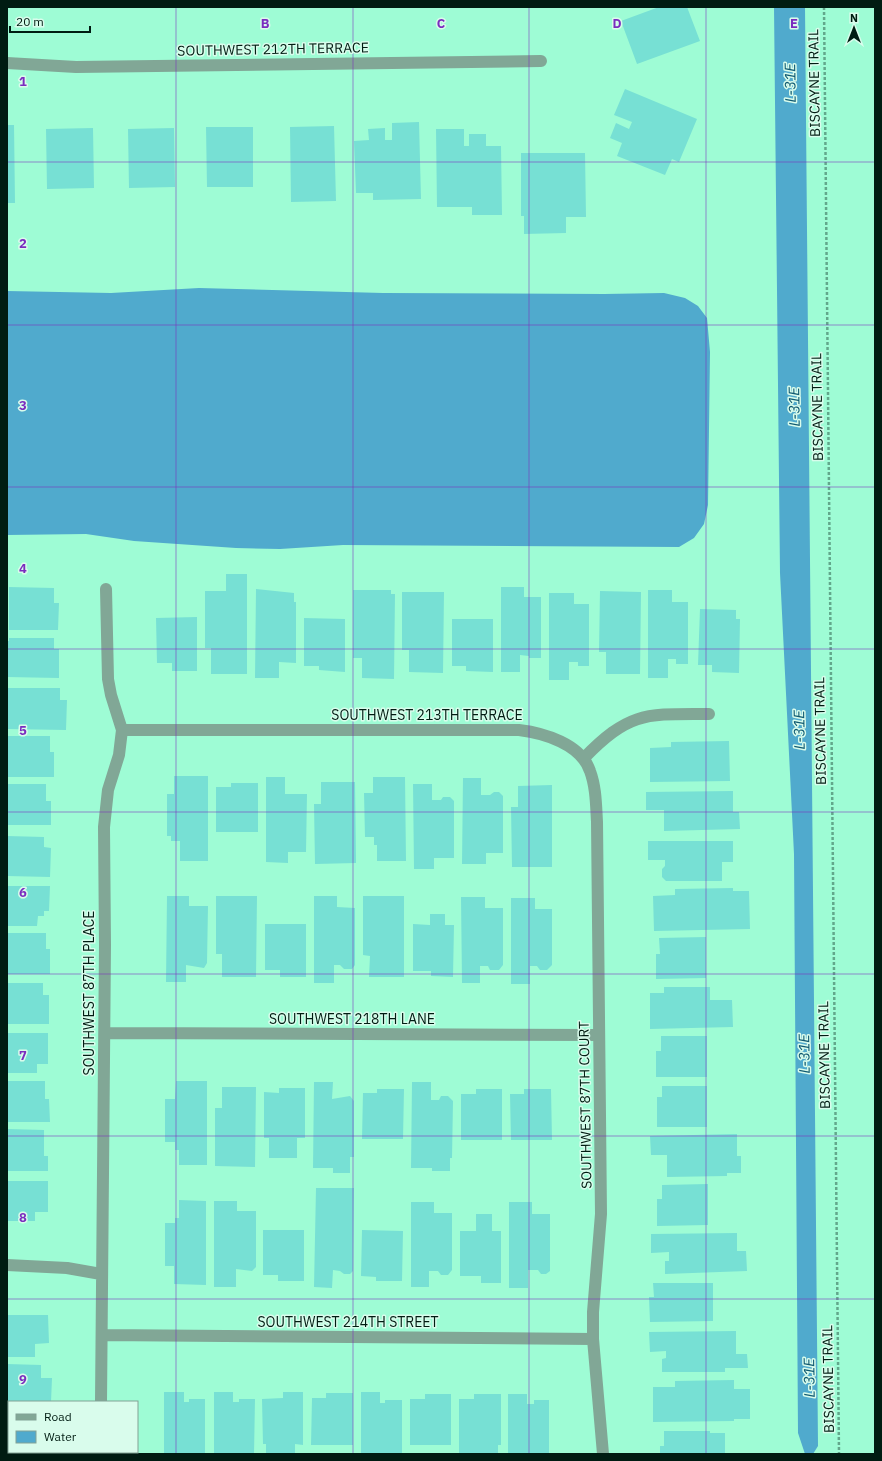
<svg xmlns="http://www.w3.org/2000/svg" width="882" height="1461" font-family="'IBM Plex Sans',sans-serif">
<rect width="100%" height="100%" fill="#9efcd5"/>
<path fill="#50aacd" d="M 774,7 L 805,7 L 818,1446 L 813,1454 L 805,1454 L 798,1433 L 794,854 L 780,573 Z
M 199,288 L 383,293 L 604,294 L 664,293 L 685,298 L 698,306 L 707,318 L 710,352 L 708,505 L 704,524 L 694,538 L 679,547 L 343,545 L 280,549 L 236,548 L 134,541 L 86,534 L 7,535 L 7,291 L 111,293 Z"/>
<path fill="#77e0d4" d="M 659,7 L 687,7 L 700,41 L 637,64 L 621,21 Z
M 625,89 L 697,119 L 679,162 L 672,159 L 665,175 L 617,156 L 622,143 L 610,138 L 616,123 L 629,129 L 632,122 L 614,115 Z
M 419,122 L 421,199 L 373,200 L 373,193 L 356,193 L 354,141 L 369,140 L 368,129 L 385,128 L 385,140 L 392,140 L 392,123 Z
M 7,125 L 14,125 L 15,203 L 7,203 Z
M 334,126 L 336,201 L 291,202 L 290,127 Z
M 206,127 L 253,127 L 253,187 L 207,187 Z
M 93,128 L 94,188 L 47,189 L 46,129 Z
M 174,128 L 175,187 L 129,188 L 128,129 Z
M 436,129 L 464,129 L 464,146 L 469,146 L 469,134 L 486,134 L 486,146 L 501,146 L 502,215 L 472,215 L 472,207 L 437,207 Z
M 521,153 L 585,153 L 586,217 L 566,217 L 566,233 L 524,234 L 524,216 L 521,216 Z
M 226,574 L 247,574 L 247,674 L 211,674 L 211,648 L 205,648 L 205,591 L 226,591 Z
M 9,587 L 54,588 L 54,603 L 59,603 L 58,630 L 9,630 Z
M 501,587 L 524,587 L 524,597 L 541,597 L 541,658 L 529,658 L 529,656 L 520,655 L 520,672 L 501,672 Z
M 256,589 L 294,593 L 294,602 L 296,602 L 296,663 L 279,662 L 279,678 L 255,678 Z
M 353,590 L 391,590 L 391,594 L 395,594 L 394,679 L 362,678 L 362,658 L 353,658 Z
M 648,590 L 672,590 L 672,602 L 688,602 L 688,664 L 676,664 L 676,659 L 668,659 L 668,678 L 648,678 Z
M 600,591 L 641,592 L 640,674 L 606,674 L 606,652 L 599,652 Z
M 402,592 L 444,592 L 443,673 L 409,672 L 409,650 L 402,650 Z
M 549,593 L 574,593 L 574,604 L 589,604 L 589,666 L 578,666 L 578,662 L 569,662 L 569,680 L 549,680 Z
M 700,609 L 736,610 L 736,619 L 740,619 L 739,673 L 712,672 L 712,665 L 698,665 Z
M 197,617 L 197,671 L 172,671 L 172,663 L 157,663 L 156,618 Z
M 304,618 L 345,619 L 345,672 L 319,670 L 319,666 L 304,666 Z
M 452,619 L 493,619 L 493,672 L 466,671 L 466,666 L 452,666 Z
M 9,638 L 54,638 L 54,649 L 59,649 L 59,678 L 7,677 L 7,641 L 9,641 Z
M 7,688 L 60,688 L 60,700 L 67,700 L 66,730 L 7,729 Z
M 7,736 L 50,736 L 50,752 L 54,752 L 54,777 L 7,777 Z
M 729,741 L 730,781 L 650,782 L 650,748 L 671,747 L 671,742 Z
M 174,776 L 208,776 L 208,861 L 180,861 L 180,841 L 171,841 L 171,836 L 167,836 L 167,794 L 174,794 Z
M 266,777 L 285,777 L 285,794 L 307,794 L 306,852 L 288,852 L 288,863 L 266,862 Z
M 373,777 L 405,777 L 406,861 L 377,861 L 377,845 L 374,845 L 374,837 L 365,837 L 364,793 L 373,793 Z
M 463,778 L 481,778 L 481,795 L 490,795 L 494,792 L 499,792 L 503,796 L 503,853 L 486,853 L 486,864 L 462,864 Z
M 321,782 L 355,782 L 356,863 L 315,864 L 314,804 L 321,804 Z
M 231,783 L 258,783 L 258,832 L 216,832 L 216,787 L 231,787 Z
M 7,784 L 46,784 L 46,801 L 51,801 L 51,825 L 7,825 Z
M 413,784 L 432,784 L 432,800 L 441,800 L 443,797 L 450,797 L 454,801 L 454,858 L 434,858 L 434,869 L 414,869 Z
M 552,785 L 552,867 L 512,867 L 511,807 L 518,807 L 518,786 Z
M 733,791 L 733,812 L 739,812 L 740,829 L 664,831 L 664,810 L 646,810 L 646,792 Z
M 7,836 L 44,837 L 44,847 L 51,848 L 50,877 L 7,876 Z
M 648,841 L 733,841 L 733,862 L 722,862 L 722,881 L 666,881 L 662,877 L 662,869 L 665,866 L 665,860 L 648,860 Z
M 7,886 L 50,886 L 49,911 L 44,911 L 44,916 L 38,916 L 37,926 L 7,926 Z
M 733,888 L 733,891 L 749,891 L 750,929 L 654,931 L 653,896 L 675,895 L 675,889 Z
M 167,896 L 189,896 L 189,906 L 208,906 L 207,963 L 204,968 L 186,965 L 186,982 L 166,982 Z
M 216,896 L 257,896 L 256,977 L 222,977 L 222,954 L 216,954 Z
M 314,896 L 337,896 L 337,907 L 355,908 L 355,965 L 352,969 L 344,969 L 340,965 L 334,965 L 334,983 L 314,983 Z
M 363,896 L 404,896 L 404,977 L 369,977 L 370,956 L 363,955 Z
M 461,897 L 485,897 L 485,908 L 503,908 L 503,965 L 499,970 L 490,970 L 488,966 L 480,966 L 480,983 L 462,983 Z
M 511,898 L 535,898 L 535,909 L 552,909 L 552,965 L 547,970 L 540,970 L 537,966 L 530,966 L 530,984 L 511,984 Z
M 430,914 L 445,914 L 445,925 L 454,925 L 453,977 L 431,976 L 431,971 L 413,971 L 413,924 L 430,925 Z
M 265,924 L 306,924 L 306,977 L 280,977 L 280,970 L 265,970 Z
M 7,933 L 46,933 L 46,949 L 50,949 L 50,974 L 7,974 Z
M 706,937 L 706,978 L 656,979 L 656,954 L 660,954 L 659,938 Z
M 7,983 L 43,983 L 43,995 L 49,995 L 49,1024 L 7,1024 Z
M 664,987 L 710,987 L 710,1000 L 732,1000 L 733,1027 L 650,1029 L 650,993 L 664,993 Z
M 7,1033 L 48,1033 L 48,1064 L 37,1064 L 37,1073 L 7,1073 Z
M 661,1036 L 707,1036 L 707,1077 L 656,1077 L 656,1051 L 661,1051 Z
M 7,1081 L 45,1081 L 45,1099 L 49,1099 L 50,1122 L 7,1122 Z
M 176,1081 L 207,1081 L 207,1165 L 179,1165 L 179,1150 L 175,1150 L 175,1142 L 165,1142 L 165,1099 L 175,1099 Z
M 314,1082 L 333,1082 L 332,1099 L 350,1096 L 354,1101 L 354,1157 L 350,1157 L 350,1173 L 333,1173 L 333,1168 L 313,1168 Z
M 412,1082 L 431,1082 L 431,1100 L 439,1100 L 441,1096 L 448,1096 L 453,1101 L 452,1158 L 450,1158 L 450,1171 L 432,1171 L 432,1168 L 411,1168 Z
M 662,1086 L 707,1086 L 707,1127 L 657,1127 L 657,1097 L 662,1097 Z
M 222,1087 L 256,1087 L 255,1167 L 215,1166 L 215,1108 L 222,1108 Z
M 279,1088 L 305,1088 L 305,1138 L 297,1138 L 297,1158 L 269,1158 L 269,1138 L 264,1138 L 264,1092 L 279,1093 Z
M 377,1089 L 404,1089 L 403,1139 L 362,1139 L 363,1093 L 377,1093 Z
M 476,1089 L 502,1089 L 502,1140 L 461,1140 L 461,1094 L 476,1094 Z
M 524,1089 L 551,1089 L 552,1140 L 511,1140 L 510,1094 L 524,1094 Z
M 7,1129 L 44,1130 L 44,1156 L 48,1156 L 48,1171 L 7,1171 Z
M 737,1134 L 737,1156 L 741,1156 L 741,1173 L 727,1173 L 727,1176 L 667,1177 L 667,1155 L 651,1155 L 650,1136 Z
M 7,1181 L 48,1181 L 48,1212 L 35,1212 L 35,1221 L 7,1221 Z
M 708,1184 L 708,1225 L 657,1226 L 657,1199 L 662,1199 L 662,1185 Z
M 316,1188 L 354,1188 L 353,1271 L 350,1274 L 344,1274 L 340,1271 L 333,1270 L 332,1288 L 314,1287 Z
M 179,1200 L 206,1201 L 206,1285 L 174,1284 L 174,1266 L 165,1266 L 165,1223 L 175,1223 L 175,1218 L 179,1218 Z
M 214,1201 L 237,1201 L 237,1211 L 256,1211 L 256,1267 L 252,1271 L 236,1269 L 236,1287 L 214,1287 Z
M 411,1202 L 434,1202 L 434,1213 L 452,1213 L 452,1270 L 448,1275 L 441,1275 L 438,1271 L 429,1271 L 429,1287 L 411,1287 Z
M 509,1202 L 532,1202 L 532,1214 L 550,1214 L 550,1271 L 546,1274 L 541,1274 L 538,1270 L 528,1270 L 528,1288 L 509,1288 Z
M 476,1214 L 492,1214 L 492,1231 L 501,1231 L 501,1283 L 481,1283 L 481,1276 L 460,1276 L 460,1231 L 476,1231 Z
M 263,1230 L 304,1230 L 304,1281 L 278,1281 L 278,1275 L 263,1275 Z
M 362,1230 L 403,1231 L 402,1281 L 376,1281 L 376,1277 L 361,1276 Z
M 737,1233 L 737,1251 L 746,1251 L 747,1271 L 665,1274 L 665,1261 L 669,1261 L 669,1252 L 651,1253 L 651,1234 Z
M 653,1283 L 713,1283 L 713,1321 L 650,1322 L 649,1297 L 654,1297 Z
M 7,1315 L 48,1315 L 49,1343 L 35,1344 L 35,1357 L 7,1357 Z
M 736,1331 L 736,1354 L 747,1354 L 748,1368 L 725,1368 L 725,1372 L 662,1372 L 662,1359 L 666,1358 L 666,1351 L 650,1352 L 649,1332 Z
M 7,1364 L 41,1365 L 41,1378 L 52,1378 L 51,1402 L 9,1402 L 9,1405 L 7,1405 Z
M 734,1380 L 734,1389 L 750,1389 L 750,1419 L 734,1419 L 734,1421 L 653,1422 L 653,1387 L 675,1387 L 675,1381 Z
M 164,1392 L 184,1392 L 184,1402 L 189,1402 L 189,1399 L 205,1399 L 205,1454 L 164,1454 Z
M 214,1392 L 233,1392 L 233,1402 L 239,1402 L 239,1399 L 255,1399 L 254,1454 L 214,1454 Z
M 283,1392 L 303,1392 L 303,1445 L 295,1444 L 295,1454 L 266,1454 L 266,1444 L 263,1444 L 262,1399 L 283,1398 Z
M 361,1392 L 380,1392 L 380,1403 L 385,1403 L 385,1400 L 402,1400 L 402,1454 L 361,1454 Z
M 326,1393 L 353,1393 L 353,1445 L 311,1445 L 312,1398 L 326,1398 Z
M 425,1394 L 451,1394 L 451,1445 L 410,1445 L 410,1399 L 425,1399 Z
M 474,1394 L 501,1394 L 501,1445 L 498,1445 L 498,1454 L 459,1454 L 459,1399 L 474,1399 Z
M 508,1394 L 527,1394 L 527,1404 L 534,1404 L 534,1400 L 549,1400 L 549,1454 L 508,1454 Z
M 7,1415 L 9,1415 L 9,1453 L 7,1453 Z
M 664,1431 L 710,1431 L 710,1433 L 725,1433 L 725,1454 L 660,1454 L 660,1446 L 664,1446 Z"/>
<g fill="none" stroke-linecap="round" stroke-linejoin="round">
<path stroke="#62a78b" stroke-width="2.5" stroke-dasharray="3 2" stroke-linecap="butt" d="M 824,7 L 839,1454"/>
<path stroke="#81a796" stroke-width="12" d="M 7,63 L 76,67 L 541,61
M 122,730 L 519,730 C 544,733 581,744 590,771 C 596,787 596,805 597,822 L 601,1214 L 593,1312 L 593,1339 L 603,1454
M 584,758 C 630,711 646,714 709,714
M 105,1033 L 599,1035
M 7,1265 L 67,1268 L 101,1274
M 102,1335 L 593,1339
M 101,1402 L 105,945 L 104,827 L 108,790 L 119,755 L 122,730 L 111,695 L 108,679 L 106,589
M 101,1454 L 101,1452"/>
</g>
<path fill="none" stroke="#7b2cbf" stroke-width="1" stroke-opacity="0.55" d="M 176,7 L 176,1454M 353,7 L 353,1454M 529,7 L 529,1454M 706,7 L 706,1454M 7,162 L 875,162M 7,325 L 875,325M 7,487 L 875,487M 7,649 L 875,649M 7,812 L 875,812M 7,974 L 875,974M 7,1136 L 875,1136M 7,1299 L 875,1299"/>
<g text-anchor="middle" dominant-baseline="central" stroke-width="3" stroke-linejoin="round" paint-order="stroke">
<g font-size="14" fill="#001c12" stroke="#d9fcec">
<text transform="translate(273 49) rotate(-1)">SOUTHWEST 212TH TERRACE</text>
<text transform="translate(814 83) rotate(-91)">BISCAYNE TRAIL</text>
<text transform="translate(817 407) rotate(-91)">BISCAYNE TRAIL</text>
<text x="427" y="715">SOUTHWEST 213TH TERRACE</text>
<text transform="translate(820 731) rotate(-91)">BISCAYNE TRAIL</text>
<text transform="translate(89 993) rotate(-90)">SOUTHWEST 87TH PLACE</text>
<text x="352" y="1019">SOUTHWEST 218TH LANE</text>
<text transform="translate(824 1055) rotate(-91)">BISCAYNE TRAIL</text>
<text transform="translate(585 1105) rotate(-91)">SOUTHWEST 87TH COURT</text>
<text x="348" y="1322">SOUTHWEST 214TH STREET</text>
<text transform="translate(828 1379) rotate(-91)">BISCAYNE TRAIL</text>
</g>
<g font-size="15" font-style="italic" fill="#0f5971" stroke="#d9fcec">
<text transform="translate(790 83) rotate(-91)">L-31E</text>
<text transform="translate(794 407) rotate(-91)">L-31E</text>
<text transform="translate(799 730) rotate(-91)">L-31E</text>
<text transform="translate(804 1054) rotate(-91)">L-31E</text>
<text transform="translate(809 1378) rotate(-91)">L-31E</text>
</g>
</g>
<g font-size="13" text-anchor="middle" font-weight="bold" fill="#7b2cbf" stroke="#d9fcec" stroke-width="3" stroke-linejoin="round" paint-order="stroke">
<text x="265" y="28">B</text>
<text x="441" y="28">C</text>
<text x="617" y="28">D</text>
<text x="794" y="28">E</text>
<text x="23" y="86">1</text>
<text x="23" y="248">2</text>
<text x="23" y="410">3</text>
<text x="23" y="573">4</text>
<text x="23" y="735">5</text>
<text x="23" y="897">6</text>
<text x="23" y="1060">7</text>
<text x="23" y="1222">8</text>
<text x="23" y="1384">9</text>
</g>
<rect width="882" height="1461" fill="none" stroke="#001c12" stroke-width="16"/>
<rect x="8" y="1401" width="130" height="52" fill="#d9fcec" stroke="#82a295"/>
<rect x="16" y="1414" width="20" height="6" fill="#81a796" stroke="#82a295"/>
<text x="44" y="1421" font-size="12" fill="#001c12">Road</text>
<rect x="16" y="1431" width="20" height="12" fill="#50aacd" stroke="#82a295"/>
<text x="44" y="1441" font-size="12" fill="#001c12">Water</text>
<g transform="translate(854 28)" stroke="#d9fcec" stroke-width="3" paint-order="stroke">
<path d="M0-3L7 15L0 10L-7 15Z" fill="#001c12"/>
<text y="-6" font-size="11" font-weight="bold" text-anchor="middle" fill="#001c12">N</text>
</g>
<path d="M10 26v6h80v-6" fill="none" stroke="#001c12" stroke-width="2"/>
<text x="16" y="26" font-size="12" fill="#001c12" stroke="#d9fcec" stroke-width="3" paint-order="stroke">20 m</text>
</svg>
